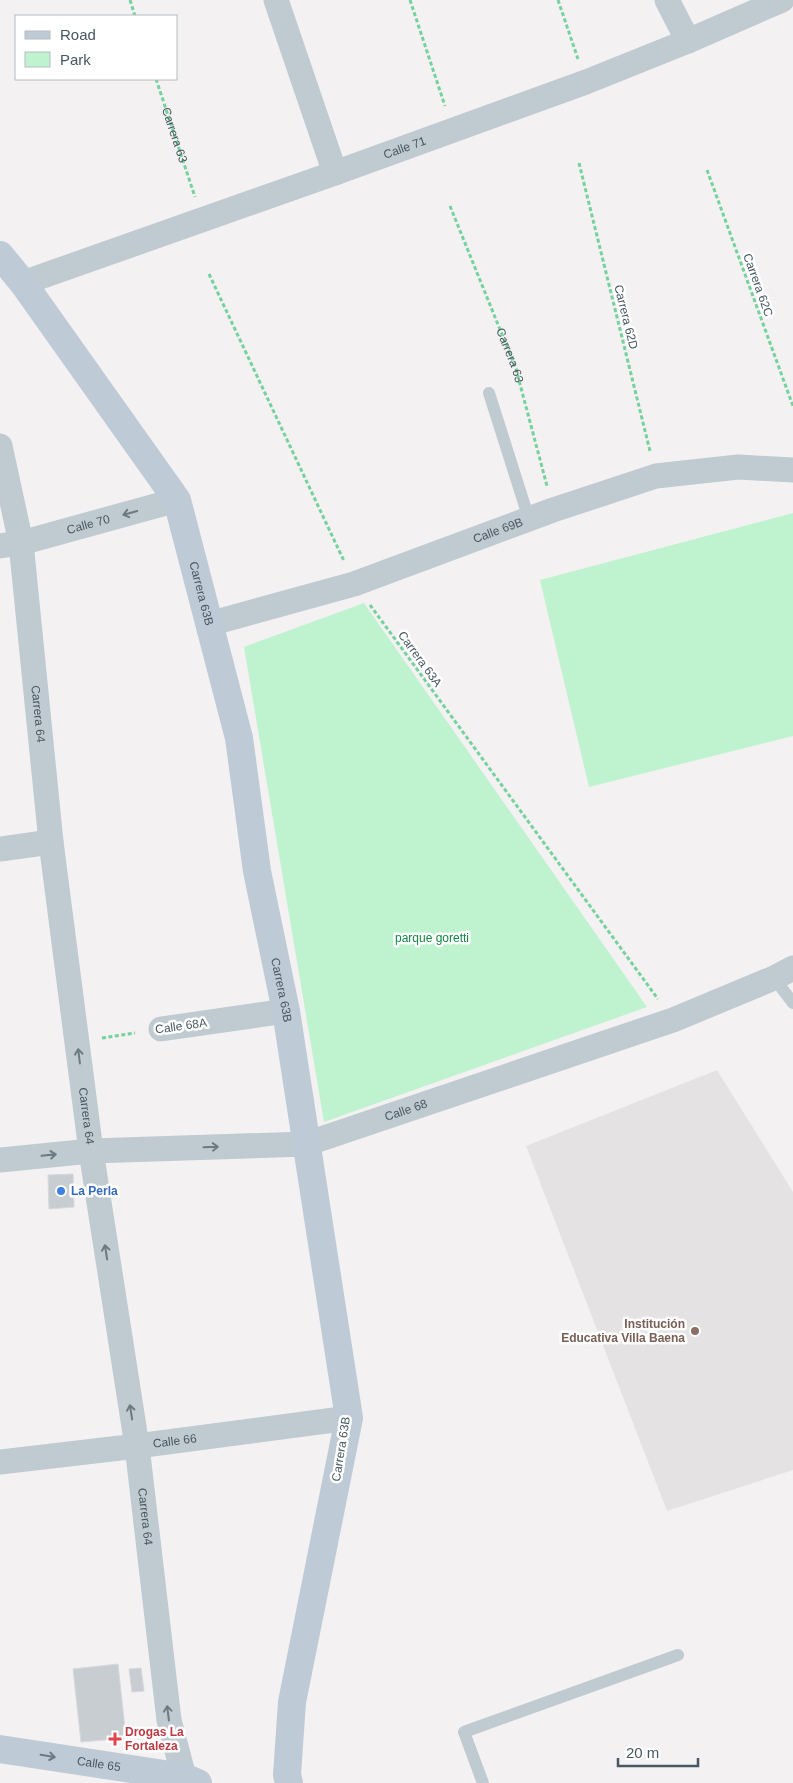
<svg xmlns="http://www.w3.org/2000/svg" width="793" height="1783" font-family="Arial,sans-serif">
<rect width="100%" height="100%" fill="#f4f1f2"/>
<path fill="#e5e2e4" d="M 717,1070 L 793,1192 L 793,1470 L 667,1511 L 526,1146 Z"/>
<path fill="#bff2cf" d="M 793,513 L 793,736 L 589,787 L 540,580 Z
M 364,603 L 647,1007 L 324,1122 L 244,647 Z"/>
<path fill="#c8cdd1" stroke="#d5d8dd" d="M 73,1174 L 74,1207 L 49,1209 L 48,1175 Z
M 118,1664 L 126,1738 L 81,1742 L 73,1669 Z
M 141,1668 L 144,1691 L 132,1692 L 129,1669 Z"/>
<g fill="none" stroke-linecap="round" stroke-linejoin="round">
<g stroke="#75d29d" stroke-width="3" stroke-dasharray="4 2.5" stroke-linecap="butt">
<path d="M 130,0 L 135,16"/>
<path d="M 410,0 L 445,106"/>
<path d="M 558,0 L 578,59"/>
<path id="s1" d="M 156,79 L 195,197"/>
<path d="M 579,163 L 650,451"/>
<path d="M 707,170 L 793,406"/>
<path id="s2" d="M 450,206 L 516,369 L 547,486"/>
<path d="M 209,274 L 344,561"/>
<path d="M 370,605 L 658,999"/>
<path d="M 102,1038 L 135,1033"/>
</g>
<path stroke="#bfcad1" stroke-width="12" d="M 489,393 L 529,519
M 774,978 L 793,1003
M 483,1783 L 464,1732 L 678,1655"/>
<g stroke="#bfcad1" stroke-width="25">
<path d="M 276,0 L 335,173"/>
<path d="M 667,0 L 688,41"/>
<path id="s3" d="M 23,283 L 335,173 L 586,82 L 688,41 L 782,0"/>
<path id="s4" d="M 0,446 L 21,543 L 51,842 L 91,1151 L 137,1446 L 169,1720 L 184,1777 L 181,1783"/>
<path id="s5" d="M 0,546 L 21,543 L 177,500"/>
<path id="s6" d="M 209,624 L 354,584 L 553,510 L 656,476 L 738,467 L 793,470"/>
<path d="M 0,849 L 51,842"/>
<path d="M 161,1029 L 286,1011"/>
<path id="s7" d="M 0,1160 L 91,1151 L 306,1144 L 673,1020 L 774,978 L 793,968"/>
<path id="s8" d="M 0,1462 L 137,1446 L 349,1418"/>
</g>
<g stroke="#becbd6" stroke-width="28">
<path id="s9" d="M 0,255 L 23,283 L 177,500 L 239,738 L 257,871 L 286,1011 L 349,1418 L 292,1702 L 287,1775 L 289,1783"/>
<path id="s10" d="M 0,1749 L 184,1777 L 198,1783"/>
</g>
</g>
<defs><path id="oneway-shaft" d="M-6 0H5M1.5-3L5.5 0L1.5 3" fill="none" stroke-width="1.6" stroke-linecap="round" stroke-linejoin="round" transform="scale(1.25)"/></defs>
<g stroke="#6c7a82">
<use href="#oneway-shaft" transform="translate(130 513) rotate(164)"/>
<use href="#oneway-shaft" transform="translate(79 1056) rotate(-97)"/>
<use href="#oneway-shaft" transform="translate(211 1147) rotate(-2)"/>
<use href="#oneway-shaft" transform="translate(49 1155) rotate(-6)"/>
<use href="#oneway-shaft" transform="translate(106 1252) rotate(-99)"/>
<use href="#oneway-shaft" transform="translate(131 1412) rotate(-99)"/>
<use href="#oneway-shaft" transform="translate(168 1713) rotate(-97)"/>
</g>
<use stroke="#6b7a83" href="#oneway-shaft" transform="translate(48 1756) rotate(9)"/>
<circle fill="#3f7fe0" stroke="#fff" stroke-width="2" cx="61" cy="1191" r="5"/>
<circle fill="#8d6e63" stroke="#fff" stroke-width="2" cx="695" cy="1331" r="5"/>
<path fill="#e0444e" stroke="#fff" stroke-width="2" d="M112.5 1731.5h5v5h5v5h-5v5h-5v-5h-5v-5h5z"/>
<g text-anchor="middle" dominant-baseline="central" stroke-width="5" stroke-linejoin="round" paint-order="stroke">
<g font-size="12" fill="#485760" stroke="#fff">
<text stroke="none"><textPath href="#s1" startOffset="59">Carrera 63</textPath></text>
<text stroke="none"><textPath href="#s3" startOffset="405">Calle 71</textPath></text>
<text transform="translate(758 285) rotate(70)">Carrera 62C</text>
<text transform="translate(626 317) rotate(76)">Carrera 62D</text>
<text stroke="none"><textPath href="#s2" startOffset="161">Carrera 63</textPath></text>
<text stroke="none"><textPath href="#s5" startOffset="91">Calle 70</textPath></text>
<text stroke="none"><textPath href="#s6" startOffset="304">Calle 69B</textPath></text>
<text stroke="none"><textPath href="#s9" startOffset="399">Carrera 63B</textPath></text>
<text transform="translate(420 659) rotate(54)">Carrera 63A</text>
<text stroke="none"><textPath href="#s4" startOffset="271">Carrera 64</textPath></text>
<text stroke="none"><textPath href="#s9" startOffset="804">Carrera 63B</textPath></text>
<text transform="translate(181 1026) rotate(-8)">Calle 68A</text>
<text stroke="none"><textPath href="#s7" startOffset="412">Calle 68</textPath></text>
<text stroke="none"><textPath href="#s4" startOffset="676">Carrera 64</textPath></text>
<text stroke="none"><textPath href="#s8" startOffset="176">Calle 66</textPath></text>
<text transform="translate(341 1449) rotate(-81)">Carrera 63B</text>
<text stroke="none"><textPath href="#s4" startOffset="1081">Carrera 64</textPath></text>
<text stroke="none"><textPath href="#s10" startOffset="100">Calle 65</textPath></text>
</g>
<g font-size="12" fill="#138844" stroke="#fff">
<text x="432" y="938">parque goretti</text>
</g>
<g font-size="12" font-weight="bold" fill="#366cbe" stroke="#fff" text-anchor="start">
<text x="71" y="1191">La Perla</text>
</g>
<g font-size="12" font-weight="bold" fill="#785e54" stroke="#fff" text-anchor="end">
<text x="685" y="1324">Institución<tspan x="685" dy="14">Educativa Villa Baena</tspan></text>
</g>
<g font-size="12" font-weight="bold" fill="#be3a42" stroke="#fff" text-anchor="start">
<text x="125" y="1732">Drogas La<tspan x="125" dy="14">Fortaleza</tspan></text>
</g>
</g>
<rect x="15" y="15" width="162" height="65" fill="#ffffff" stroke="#b6bcbf"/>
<rect x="25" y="31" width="25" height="8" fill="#becbd6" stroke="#b6bcbf"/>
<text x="60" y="40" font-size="15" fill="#485760">Road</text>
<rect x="25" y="52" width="25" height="15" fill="#bff2cf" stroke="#b6bcbf"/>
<text x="60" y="65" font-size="15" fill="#485760">Park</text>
<path d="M618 1758v8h80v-8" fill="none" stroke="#485760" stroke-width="2.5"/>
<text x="626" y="1758" font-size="15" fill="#485760" stroke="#ffffff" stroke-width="4" paint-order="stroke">20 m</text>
</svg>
